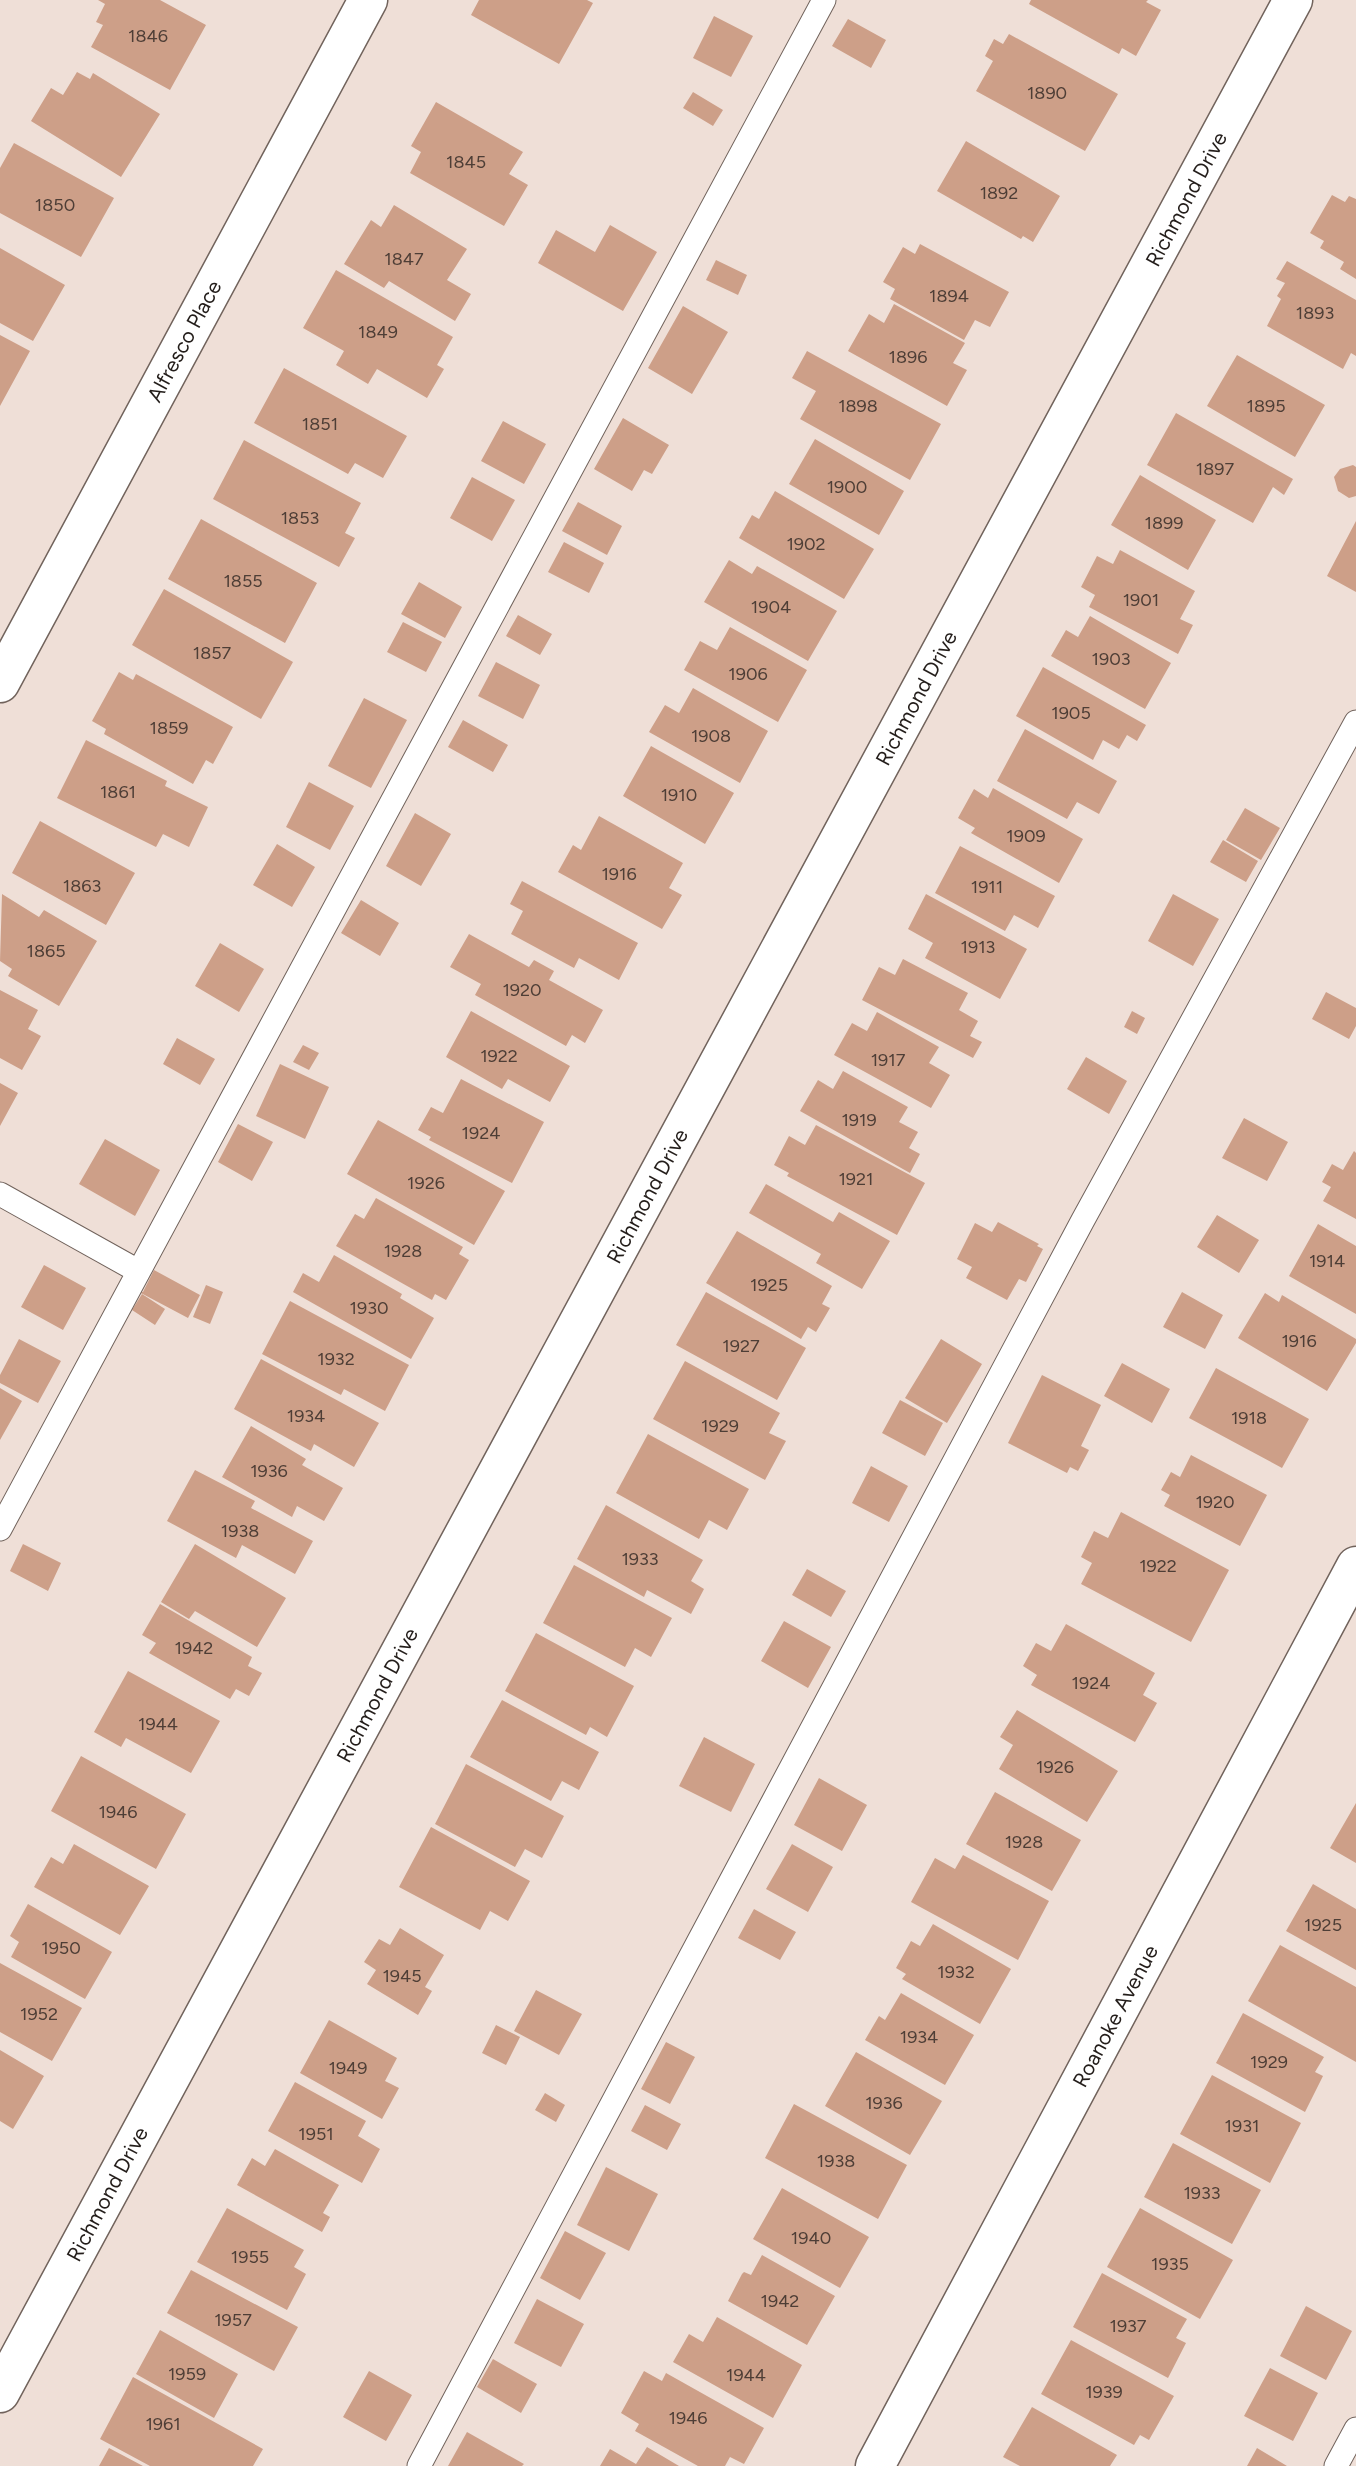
<svg xmlns="http://www.w3.org/2000/svg" width="1356" height="2466" font-family="Figtree,sans-serif">
<rect width="100%" height="100%" fill="#efdfd7"/>
<path fill="#cd9f88" d="M 98,0 L 160,0 L 206,25 L 170,90 L 91,47 L 103,25 L 96,22 L 105,4 Z
M 479,0 L 587,0 L 593,3 L 559,64 L 471,15 Z
M 1031,0 L 1148,0 L 1146,2 L 1161,10 L 1136,56 L 1122,48 L 1119,54 L 1029,4 Z
M 714,16 L 753,36 L 731,77 L 693,58 Z
M 848,19 L 886,40 L 871,68 L 832,46 Z
M 1009,34 L 1118,94 L 1085,151 L 976,91 L 993,61 L 985,56 L 994,39 L 1003,44 Z
M 77,72 L 90,79 L 93,73 L 160,114 L 121,177 L 31,121 L 51,88 L 63,95 Z
M 693,92 L 723,110 L 713,126 L 683,108 Z
M 436,102 L 523,152 L 509,174 L 528,185 L 504,226 L 410,173 L 421,152 L 411,146 Z
M 966,141 L 1060,196 L 1033,242 L 1023,236 L 1021,239 L 937,191 Z
M 14,143 L 114,198 L 81,257 L 0,213 L 0,168 Z
M 1332,195 L 1345,202 L 1349,196 L 1356,199 L 1356,279 L 1340,269 L 1344,262 L 1320,248 L 1324,241 L 1310,233 Z
M 394,205 L 467,249 L 447,280 L 471,294 L 455,321 L 389,281 L 384,288 L 344,264 L 371,220 L 381,227 Z
M 610,225 L 657,252 L 623,311 L 538,263 L 556,230 L 595,252 Z
M 920,244 L 1009,292 L 990,327 L 975,320 L 964,340 L 890,299 L 895,289 L 883,282 L 903,247 L 915,254 Z
M 0,248 L 65,285 L 33,341 L 0,323 Z
M 716,260 L 747,275 L 738,295 L 706,280 Z
M 1287,261 L 1356,300 L 1356,356 L 1351,353 L 1343,369 L 1267,326 L 1281,299 L 1277,296 L 1285,283 L 1276,279 Z
M 336,270 L 453,337 L 437,365 L 444,369 L 427,398 L 377,369 L 368,384 L 336,365 L 344,351 L 303,328 Z
M 894,304 L 965,343 L 953,363 L 967,370 L 947,406 L 848,351 L 869,314 L 884,323 Z
M 683,306 L 728,332 L 692,394 L 648,368 Z
M 0,335 L 30,351 L 0,406 Z
M 807,351 L 941,424 L 910,480 L 800,419 L 816,391 L 792,378 Z
M 1237,355 L 1325,405 L 1295,457 L 1207,406 Z
M 284,368 L 407,436 L 383,478 L 355,463 L 348,474 L 254,423 Z
M 1176,413 L 1293,479 L 1284,495 L 1273,487 L 1253,523 L 1147,465 Z
M 623,418 L 669,445 L 652,474 L 644,470 L 632,491 L 594,469 Z
M 503,421 L 546,444 L 524,484 L 481,461 Z
M 815,439 L 904,491 L 879,535 L 789,484 Z
M 244,440 L 361,503 L 345,533 L 355,538 L 339,567 L 213,499 Z
M 1353,465 L 1356,467 L 1356,496 L 1349,498 L 1338,491 L 1334,477 L 1340,469 Z
M 1140,475 L 1216,520 L 1188,570 L 1111,525 Z
M 472,477 L 515,500 L 492,541 L 450,518 Z
M 775,491 L 874,549 L 844,599 L 739,538 L 752,515 L 759,519 Z
M 578,502 L 622,526 L 607,555 L 562,531 Z
M 201,519 L 317,583 L 285,643 L 168,579 Z
M 1356,521 L 1356,592 L 1327,576 Z
M 564,542 L 604,563 L 589,593 L 548,572 Z
M 1120,550 L 1195,591 L 1180,619 L 1193,625 L 1178,654 L 1089,607 L 1095,595 L 1081,587 L 1097,556 L 1113,564 Z
M 729,560 L 752,574 L 757,566 L 837,611 L 808,661 L 704,602 Z
M 419,582 L 462,607 L 445,638 L 401,614 Z
M 164,589 L 293,662 L 261,719 L 132,645 Z
M 518,615 L 552,634 L 540,655 L 506,636 Z
M 1090,616 L 1171,663 L 1145,709 L 1051,656 L 1066,630 L 1078,637 Z
M 403,622 L 442,642 L 426,672 L 387,652 Z
M 730,627 L 807,670 L 778,722 L 684,670 L 700,641 L 717,650 Z
M 496,662 L 540,685 L 523,719 L 478,696 Z
M 1043,667 L 1146,725 L 1137,741 L 1127,735 L 1119,749 L 1103,740 L 1093,760 L 1016,716 Z
M 119,672 L 133,680 L 136,674 L 233,727 L 213,764 L 206,760 L 193,784 L 104,734 L 106,729 L 92,721 Z
M 693,688 L 768,731 L 740,783 L 649,732 L 665,705 L 679,713 Z
M 364,698 L 407,720 L 371,788 L 328,766 Z
M 463,720 L 508,745 L 493,772 L 448,747 Z
M 1025,729 L 1117,781 L 1099,814 L 1077,802 L 1067,819 L 997,781 Z
M 86,740 L 167,781 L 165,786 L 208,807 L 189,847 L 163,834 L 156,847 L 57,798 Z
M 651,746 L 734,793 L 705,844 L 623,796 Z
M 309,782 L 354,806 L 330,850 L 286,827 Z
M 993,788 L 1083,839 L 1059,883 L 971,833 L 975,828 L 958,818 L 974,789 L 988,798 Z
M 1245,808 L 1280,828 L 1261,860 L 1226,840 Z
M 415,813 L 451,834 L 421,886 L 386,866 Z
M 599,816 L 683,863 L 669,888 L 682,895 L 662,929 L 558,872 L 573,845 L 581,850 Z
M 40,821 L 135,873 L 106,925 L 12,873 Z
M 1223,840 L 1258,861 L 1246,882 L 1210,862 Z
M 277,844 L 315,867 L 292,907 L 253,885 Z
M 960,846 L 1055,896 L 1038,928 L 1014,915 L 1005,931 L 935,893 Z
M 522,881 L 638,943 L 619,980 L 579,958 L 574,968 L 511,934 L 523,911 L 510,904 Z
M 2,894 L 39,917 L 44,910 L 97,941 L 59,1006 L 8,976 L 12,969 L 0,961 Z
M 926,894 L 1027,949 L 1000,999 L 925,958 L 933,943 L 908,929 Z
M 1173,894 L 1219,919 L 1193,966 L 1148,941 Z
M 361,900 L 399,923 L 380,956 L 341,933 Z
M 469,934 L 529,967 L 534,960 L 554,971 L 549,980 L 603,1010 L 585,1043 L 572,1035 L 566,1046 L 475,995 L 481,984 L 450,967 Z
M 220,943 L 264,969 L 239,1012 L 195,986 Z
M 903,959 L 968,993 L 959,1010 L 978,1021 L 970,1036 L 982,1042 L 973,1058 L 862,1000 L 879,967 L 895,975 Z
M 0,990 L 38,1010 L 28,1029 L 41,1036 L 22,1070 L 0,1058 Z
M 1326,992 L 1356,1008 L 1356,1026 L 1349,1039 L 1312,1019 Z
M 471,1011 L 570,1066 L 550,1102 L 508,1079 L 502,1089 L 446,1057 Z
M 1132,1011 L 1145,1018 L 1137,1034 L 1124,1027 Z
M 877,1012 L 939,1047 L 929,1063 L 950,1075 L 931,1108 L 834,1055 L 852,1023 L 867,1031 Z
M 177,1038 L 215,1059 L 200,1085 L 163,1064 Z
M 303,1045 L 319,1053 L 309,1070 L 293,1062 Z
M 1086,1057 L 1127,1081 L 1109,1114 L 1067,1089 Z
M 280,1064 L 329,1087 L 305,1139 L 256,1116 Z
M 843,1071 L 908,1107 L 899,1122 L 918,1132 L 909,1148 L 920,1154 L 910,1173 L 800,1111 L 818,1080 L 833,1089 Z
M 461,1079 L 544,1122 L 512,1183 L 429,1140 L 431,1137 L 418,1130 L 431,1107 L 443,1113 Z
M 0,1083 L 18,1093 L 0,1126 Z
M 1244,1118 L 1288,1142 L 1267,1181 L 1222,1158 Z
M 378,1120 L 505,1191 L 474,1245 L 347,1174 Z
M 238,1124 L 273,1142 L 252,1181 L 218,1162 Z
M 816,1125 L 925,1183 L 897,1235 L 787,1176 L 789,1173 L 774,1165 L 789,1136 L 805,1145 Z
M 105,1139 L 160,1170 L 135,1216 L 79,1184 Z
M 1354,1151 L 1356,1153 L 1356,1219 L 1323,1201 L 1331,1187 L 1322,1182 L 1332,1164 L 1343,1170 Z
M 766,1184 L 833,1222 L 839,1212 L 890,1241 L 862,1289 L 816,1263 L 821,1254 L 749,1213 Z
M 376,1198 L 463,1247 L 459,1254 L 469,1260 L 446,1300 L 435,1294 L 432,1300 L 336,1246 L 355,1214 L 364,1219 Z
M 1217,1215 L 1259,1240 L 1239,1273 L 1197,1247 Z
M 998,1222 L 1039,1244 L 1037,1246 L 1043,1249 L 1026,1282 L 1019,1279 L 1007,1300 L 966,1278 L 972,1267 L 957,1259 L 975,1223 L 992,1232 Z
M 1318,1224 L 1356,1246 L 1356,1314 L 1289,1276 Z
M 737,1231 L 832,1286 L 822,1304 L 830,1308 L 816,1332 L 808,1327 L 801,1339 L 706,1283 Z
M 334,1255 L 402,1294 L 400,1298 L 434,1318 L 411,1359 L 293,1292 L 303,1273 L 319,1282 Z
M 44,1265 L 86,1288 L 63,1330 L 21,1307 Z
M 154,1270 L 200,1295 L 188,1318 L 139,1292 L 143,1292 Z
M 206,1285 L 223,1292 L 210,1324 L 193,1317 Z
M 706,1292 L 806,1348 L 777,1400 L 676,1345 Z
M 1182,1292 L 1223,1315 L 1205,1349 L 1163,1327 Z
M 1265,1293 L 1279,1302 L 1282,1295 L 1356,1339 L 1356,1343 L 1327,1391 L 1238,1338 Z
M 142,1294 L 165,1309 L 155,1325 L 132,1310 Z
M 290,1301 L 409,1365 L 385,1411 L 344,1389 L 341,1395 L 262,1354 Z
M 19,1339 L 61,1361 L 38,1403 L 0,1383 L 0,1375 Z
M 941,1339 L 982,1364 L 947,1423 L 905,1398 Z
M 261,1359 L 379,1423 L 354,1467 L 314,1444 L 311,1451 L 234,1409 Z
M 685,1361 L 780,1413 L 769,1433 L 786,1441 L 765,1480 L 653,1419 Z
M 1122,1363 L 1170,1389 L 1152,1423 L 1104,1396 Z
M 1216,1368 L 1309,1419 L 1282,1468 L 1189,1418 Z
M 1042,1375 L 1101,1405 L 1081,1446 L 1089,1450 L 1078,1471 L 1070,1467 L 1067,1473 L 1008,1443 Z
M 0,1388 L 22,1401 L 0,1440 Z
M 900,1400 L 943,1423 L 925,1456 L 882,1433 Z
M 251,1426 L 306,1459 L 302,1465 L 343,1488 L 324,1521 L 297,1506 L 292,1517 L 222,1477 Z
M 648,1434 L 749,1489 L 727,1530 L 709,1520 L 699,1539 L 616,1493 Z
M 1191,1455 L 1267,1495 L 1240,1546 L 1164,1506 L 1170,1495 L 1161,1490 L 1171,1472 L 1180,1477 Z
M 871,1466 L 908,1486 L 889,1522 L 852,1503 Z
M 195,1470 L 255,1501 L 251,1508 L 313,1541 L 295,1574 L 242,1545 L 236,1558 L 167,1521 Z
M 606,1505 L 703,1560 L 691,1581 L 704,1589 L 691,1614 L 647,1590 L 644,1597 L 577,1559 Z
M 1121,1512 L 1229,1570 L 1191,1642 L 1081,1584 L 1092,1563 L 1081,1557 L 1094,1531 L 1108,1538 Z
M 23,1544 L 61,1563 L 48,1591 L 10,1571 Z
M 195,1544 L 286,1598 L 257,1647 L 195,1611 L 189,1619 L 161,1602 Z
M 574,1565 L 672,1618 L 651,1657 L 635,1648 L 625,1667 L 543,1623 Z
M 807,1569 L 846,1591 L 831,1617 L 792,1595 Z
M 160,1604 L 252,1657 L 248,1666 L 262,1673 L 249,1696 L 236,1689 L 230,1699 L 149,1653 L 156,1643 L 142,1635 Z
M 784,1621 L 831,1647 L 808,1688 L 761,1661 Z
M 1066,1624 L 1155,1673 L 1143,1695 L 1157,1703 L 1135,1742 L 1031,1685 L 1037,1675 L 1023,1666 L 1036,1643 L 1051,1651 Z
M 536,1633 L 634,1686 L 607,1737 L 590,1727 L 586,1735 L 505,1691 Z
M 128,1671 L 220,1721 L 191,1773 L 126,1738 L 121,1747 L 94,1732 Z
M 502,1700 L 599,1752 L 579,1790 L 562,1781 L 551,1801 L 470,1757 Z
M 1017,1710 L 1118,1771 L 1087,1822 L 999,1769 L 1013,1745 L 1000,1737 Z
M 704,1737 L 755,1764 L 731,1812 L 679,1786 Z
M 81,1756 L 186,1814 L 156,1869 L 51,1811 Z
M 466,1764 L 564,1816 L 542,1858 L 525,1849 L 515,1867 L 435,1824 Z
M 819,1778 L 867,1805 L 842,1851 L 794,1825 Z
M 995,1792 L 1081,1840 L 1052,1891 L 966,1844 Z
M 1356,1803 L 1356,1863 L 1330,1848 Z
M 431,1827 L 530,1881 L 508,1921 L 490,1911 L 480,1930 L 399,1887 Z
M 74,1844 L 149,1886 L 120,1935 L 34,1887 L 51,1857 L 63,1864 Z
M 792,1844 L 833,1867 L 808,1912 L 766,1889 Z
M 963,1855 L 1049,1901 L 1018,1960 L 911,1902 L 935,1858 L 955,1869 Z
M 1313,1884 L 1356,1909 L 1356,1970 L 1286,1931 Z
M 28,1904 L 112,1952 L 85,1999 L 11,1957 L 19,1942 L 10,1936 Z
M 754,1909 L 796,1932 L 780,1960 L 738,1938 Z
M 933,1924 L 1011,1969 L 980,2024 L 902,1979 L 906,1974 L 896,1968 L 911,1941 L 920,1946 Z
M 400,1928 L 444,1955 L 425,1987 L 432,1991 L 418,2015 L 367,1984 L 376,1970 L 364,1962 L 379,1939 L 390,1945 Z
M 1280,1945 L 1356,1987 L 1356,2062 L 1248,2001 Z
M 0,1963 L 82,2008 L 52,2061 L 0,2032 Z
M 536,1990 L 582,2014 L 559,2055 L 514,2031 Z
M 901,1993 L 974,2035 L 945,2085 L 865,2040 L 879,2016 L 885,2020 Z
M 1243,2013 L 1324,2057 L 1315,2072 L 1323,2076 L 1305,2112 L 1216,2063 Z
M 329,2020 L 397,2058 L 385,2081 L 399,2088 L 382,2119 L 300,2073 Z
M 496,2025 L 520,2037 L 506,2065 L 482,2053 Z
M 666,2042 L 695,2057 L 670,2104 L 641,2089 Z
M 0,2050 L 44,2076 L 13,2129 L 0,2121 Z
M 856,2052 L 942,2101 L 910,2155 L 825,2106 Z
M 1212,2075 L 1301,2123 L 1270,2183 L 1180,2134 Z
M 295,2082 L 366,2121 L 358,2136 L 380,2149 L 362,2183 L 268,2131 Z
M 545,2093 L 565,2105 L 556,2122 L 535,2110 Z
M 794,2104 L 907,2165 L 878,2219 L 765,2158 Z
M 645,2105 L 681,2124 L 667,2150 L 631,2131 Z
M 1173,2143 L 1261,2190 L 1232,2244 L 1144,2197 Z
M 275,2149 L 339,2185 L 323,2213 L 330,2217 L 322,2232 L 237,2185 L 252,2158 L 265,2166 Z
M 606,2167 L 658,2194 L 629,2251 L 577,2225 Z
M 782,2188 L 869,2237 L 840,2288 L 753,2239 Z
M 227,2208 L 304,2250 L 294,2267 L 306,2274 L 287,2310 L 197,2262 Z
M 1140,2208 L 1233,2260 L 1200,2319 L 1107,2267 Z
M 565,2231 L 606,2253 L 580,2300 L 540,2278 Z
M 762,2255 L 835,2296 L 807,2345 L 728,2301 L 742,2274 L 744,2272 L 751,2275 Z
M 191,2270 L 298,2327 L 274,2371 L 167,2313 Z
M 1102,2273 L 1187,2319 L 1176,2338 L 1186,2343 L 1168,2378 L 1073,2327 Z
M 537,2299 L 584,2324 L 561,2367 L 514,2343 Z
M 1306,2306 L 1352,2331 L 1326,2380 L 1280,2356 Z
M 717,2317 L 802,2365 L 773,2418 L 673,2362 L 689,2334 L 703,2342 Z
M 160,2330 L 238,2374 L 214,2418 L 136,2374 Z
M 1071,2340 L 1174,2396 L 1149,2440 L 1140,2435 L 1134,2445 L 1041,2394 Z
M 493,2359 L 537,2384 L 521,2413 L 477,2387 Z
M 1270,2368 L 1318,2393 L 1293,2441 L 1244,2416 Z
M 369,2371 L 412,2395 L 386,2441 L 343,2417 Z
M 644,2371 L 662,2381 L 666,2373 L 764,2428 L 744,2464 L 730,2457 L 725,2466 L 698,2466 L 635,2431 L 639,2424 L 621,2413 Z
M 133,2377 L 263,2449 L 253,2466 L 150,2466 L 100,2439 Z
M 1032,2407 L 1117,2455 L 1110,2466 L 1020,2466 L 1003,2457 Z
M 467,2432 L 524,2464 L 522,2466 L 448,2466 Z
M 647,2447 L 679,2466 L 600,2466 L 610,2449 L 636,2464 Z
M 109,2448 L 143,2466 L 99,2466 Z
M 1257,2448 L 1287,2466 L 1247,2466 Z"/>
<g fill="none" stroke-linecap="round" stroke-linejoin="round">
<defs>
<path id="service" d="M 0,1194 L 138,1271
M 0,1529 L 824,0
M 419,2466 L 1083,1220 L 1356,722
M 1336,2466 L 1356,2429"/>
<path id="minor" d="M 0,683 L 368,0
M 0,2393 L 1293,0
M 875,2466 L 1356,1566"/>
</defs>
<use href="#service" stroke="#71635c" stroke-width="25"/>
<use href="#minor" stroke="#71635c" stroke-width="41"/>
<use href="#service" stroke="#fff" stroke-width="23"/>
<use href="#minor" stroke="#fff" stroke-width="38"/>
</g>
<g text-anchor="middle" dominant-baseline="central" stroke-width="5" stroke-linejoin="round" paint-order="stroke">
<g font-size="18" fill="#4e3e36">
<text x="148" y="36">1846</text>
<text x="1047" y="93">1890</text>
<text x="466" y="162">1845</text>
<text x="999" y="193">1892</text>
<text x="55" y="205">1850</text>
<text x="404" y="259">1847</text>
<text x="949" y="296">1894</text>
<text x="1315" y="313">1893</text>
<text x="378" y="332">1849</text>
<text x="908" y="357">1896</text>
<text x="858" y="406">1898</text>
<text x="1266" y="406">1895</text>
<text x="320" y="424">1851</text>
<text x="1215" y="469">1897</text>
<text x="847" y="487">1900</text>
<text x="300" y="518">1853</text>
<text x="1164" y="523">1899</text>
<text x="806" y="544">1902</text>
<text x="243" y="581">1855</text>
<text x="1141" y="600">1901</text>
<text x="771" y="607">1904</text>
<text x="212" y="653">1857</text>
<text x="1111" y="659">1903</text>
<text x="748" y="674">1906</text>
<text x="1071" y="713">1905</text>
<text x="169" y="728">1859</text>
<text x="711" y="736">1908</text>
<text x="118" y="792">1861</text>
<text x="679" y="795">1910</text>
<text x="1026" y="836">1909</text>
<text x="619" y="874">1916</text>
<text x="82" y="886">1863</text>
<text x="987" y="887">1911</text>
<text x="978" y="947">1913</text>
<text x="46" y="951">1865</text>
<text x="522" y="990">1920</text>
<text x="499" y="1056">1922</text>
<text x="888" y="1060">1917</text>
<text x="859" y="1120">1919</text>
<text x="481" y="1133">1924</text>
<text x="856" y="1179">1921</text>
<text x="426" y="1183">1926</text>
<text x="403" y="1251">1928</text>
<text x="1327" y="1261">1914</text>
<text x="769" y="1285">1925</text>
<text x="369" y="1308">1930</text>
<text x="1299" y="1341">1916</text>
<text x="741" y="1346">1927</text>
<text x="336" y="1359">1932</text>
<text x="306" y="1416">1934</text>
<text x="1249" y="1418">1918</text>
<text x="720" y="1426">1929</text>
<text x="269" y="1471">1936</text>
<text x="1215" y="1502">1920</text>
<text x="240" y="1531">1938</text>
<text x="640" y="1559">1933</text>
<text x="1158" y="1566">1922</text>
<text x="194" y="1648">1942</text>
<text x="1091" y="1683">1924</text>
<text x="158" y="1724">1944</text>
<text x="1055" y="1767">1926</text>
<text x="118" y="1812">1946</text>
<text x="1024" y="1842">1928</text>
<text x="1323" y="1925">1925</text>
<text x="61" y="1948">1950</text>
<text x="956" y="1972">1932</text>
<text x="402" y="1976">1945</text>
<text x="39" y="2014">1952</text>
<text x="919" y="2037">1934</text>
<text x="1269" y="2062">1929</text>
<text x="348" y="2068">1949</text>
<text x="884" y="2103">1936</text>
<text x="1242" y="2126">1931</text>
<text x="316" y="2134">1951</text>
<text x="836" y="2161">1938</text>
<text x="1202" y="2193">1933</text>
<text x="811" y="2238">1940</text>
<text x="250" y="2257">1955</text>
<text x="1170" y="2264">1935</text>
<text x="780" y="2301">1942</text>
<text x="233" y="2320">1957</text>
<text x="1128" y="2326">1937</text>
<text x="187" y="2374">1959</text>
<text x="746" y="2375">1944</text>
<text x="1104" y="2392">1939</text>
<text x="688" y="2418">1946</text>
<text x="163" y="2424">1961</text>
</g>
<g font-size="21" fill="#231d1a" stroke="#fff">
<text transform="translate(1186 199) rotate(-62)">Richmond Drive</text>
<text transform="translate(184 341) rotate(-62)">Alfresco Place</text>
<text transform="translate(916 698) rotate(-62)">Richmond Drive</text>
<text transform="translate(647 1196) rotate(-62)">Richmond Drive</text>
<text transform="translate(377 1695) rotate(-62)">Richmond Drive</text>
<text transform="translate(1115 2016) rotate(-62)">Roanoke Avenue</text>
<text transform="translate(107 2194) rotate(-62)">Richmond Drive</text>
</g>
</g>
</svg>
